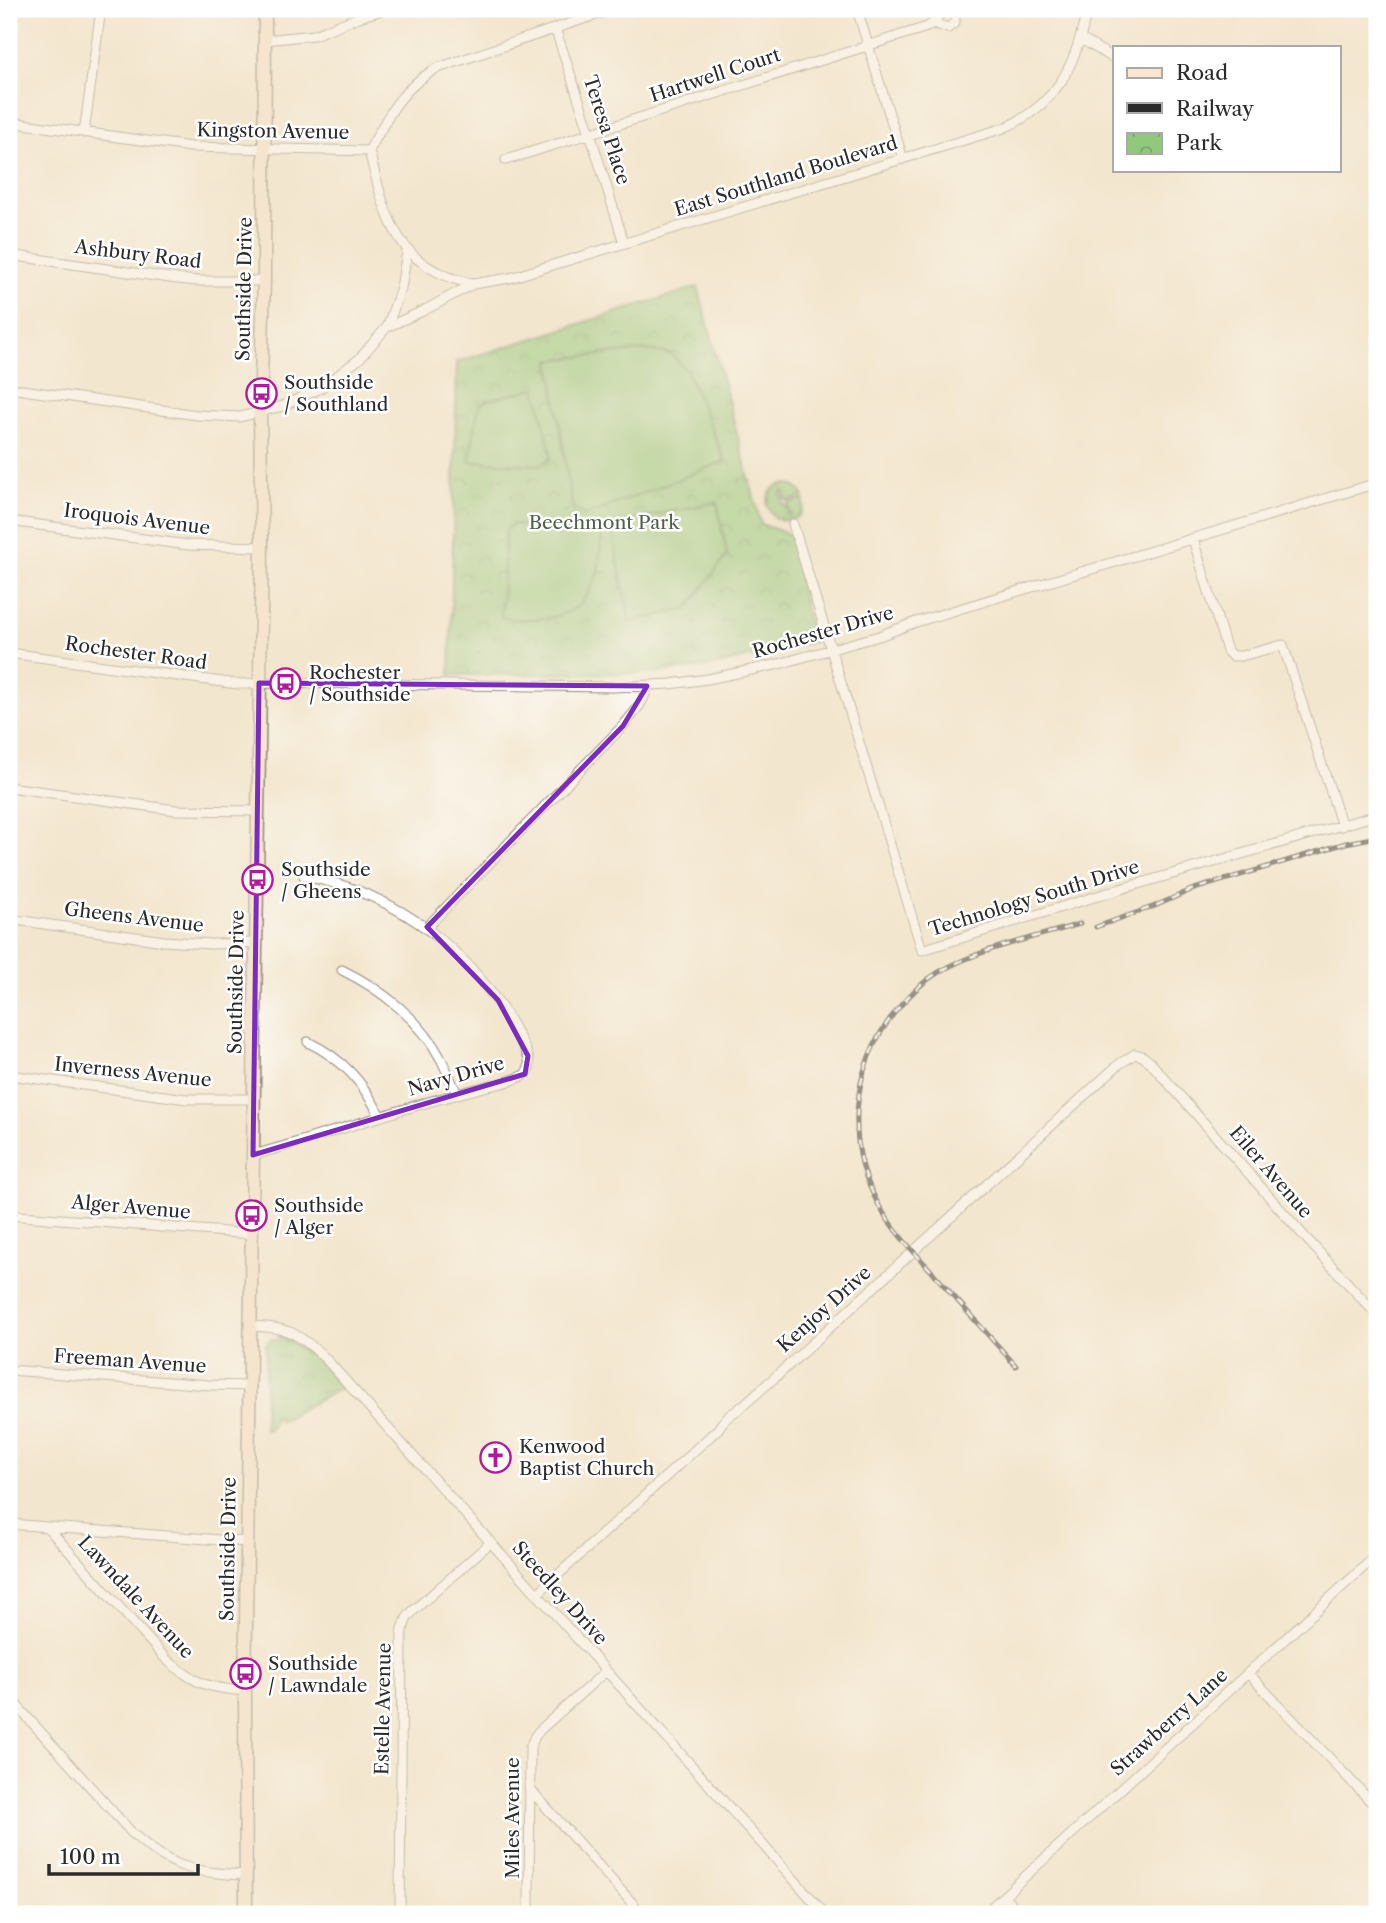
<svg xmlns="http://www.w3.org/2000/svg" width="1386" height="1923" font-family="'Libre Caslon Text',serif">
<defs>
<pattern id="grass-tufts" width="24" height="20" patternUnits="userSpaceOnUse" patternTransform="scale(1.75)"><rect width="24" height="20" fill="#91c97c"/><path d="M3 7l-1-3M5 7V3M7 7l1-3M15 17l-1-3M17 17v-4M19 17l1-3" fill="none" stroke="#77a366"/></pattern>
<pattern id="park-crowns" width="20" height="18" patternUnits="userSpaceOnUse" patternTransform="scale(1.75)"><rect width="20" height="18" fill="#91c97c"/><path d="M2 6a3 3 0 1 1 6 0M12 15a3 3 0 1 1 6 0" fill="none" stroke="#77a366"/></pattern>
</defs>
<rect width="100%" height="100%" fill="#fff"/>
<filter id="ink" filterUnits="userSpaceOnUse"><feTurbulence type="fractalNoise" baseFrequency=".0143" numOctaves="2"/><feDisplacementMap in="SourceGraphic" scale="14" xChannelSelector="R" yChannelSelector="G"/><feConvolveMatrix kernelMatrix="1 2 1 2 8 2 1 2 1" color-interpolation-filters="sRGB"/></filter>
<filter id="wash" filterUnits="userSpaceOnUse"><feTurbulence type="fractalNoise" baseFrequency=".00686" numOctaves="4" result="noise"/><feDisplacementMap in="SourceGraphic" scale="28" xChannelSelector="R" yChannelSelector="G"/><feGaussianBlur stdDeviation="1.57" result="paint"/><feColorMatrix in="noise" values="0 0 0 0 0 0 0 0 0 0 0 0 0 0 0 0 0 1.4 0 .05"/><feComposite in="paint" operator="in"/></filter>
<g filter="url(#wash)">
<rect width="100%" height="100%" fill="#f3e6ce"/>
<path fill="url(#grass-tufts)" stroke="#5e7a54" stroke-width="2" d="M 785,484 C 794,485 799,488 804,496 L 788,501 L 786,500 L 784,491 L 781,492 L 784,506 L 786,506 L 788,515 L 791,514 L 788,505 L 789,503 L 804,499 C 805,517 791,525 775,518 L 767,506 C 767,494 773,486 785,484 Z
M 277,1335 C 306,1339 324,1367 342,1387 L 282,1420 L 279,1421 L 277,1416 L 274,1416 L 270,1429 L 264,1430 L 266,1344 L 272,1339 C 286,1338 296,1344 306,1354 L 308,1353 L 296,1342 Z"/>
<path fill="url(#park-crowns)" stroke="#5e7a54" stroke-width="2" d="M 698,287 L 761,524 L 791,535 L 810,631 L 816,641 L 709,667 L 646,673 L 450,675 L 457,362 Z"/>
<path fill="#91c97c" stroke="#5e7a54" stroke-width="2" d="M 646,350 L 671,354 L 687,371 L 725,461 L 585,516 L 574,509 L 572,506 L 550,360 Z
M 536,388 L 551,454 L 550,459 L 540,465 L 469,461 L 478,410 L 481,404 L 488,400 Z
M 717,502 L 727,555 L 688,608 L 630,622 L 612,531 L 618,523 Z
M 512,524 L 602,534 C 600,547 601,564 596,577 C 592,585 586,599 579,605 C 562,620 522,622 501,617 L 506,530 Z"/>
</g>
<g filter="url(#ink)">
<g fill="none" stroke-linecap="round" stroke-linejoin="round">
<defs>
<path id="street" d="M 857,9 L 903,159
M 555,28 L 590,133 L 624,243
M 1081,39 L 1115,59
M 265,40 L 314,35 L 359,17 L 386,9
M 9,122 L 191,147 L 369,151 C 389,115 398,92 435,69 L 613,9
M 84,133 L 101,9
M 369,151 C 386,218 396,268 473,284
M 506,160 L 927,27 L 933,23 L 948,28 L 955,23 L 955,14 L 951,11 L 942,12 L 933,23
M 9,255 L 177,279 L 198,281 L 264,281
M 387,327 L 401,288 L 407,251
M 9,388 L 197,415 L 240,417 L 283,406 L 321,388 L 359,359 L 387,327 L 423,311 L 473,284 L 510,278 L 1004,128 C 1056,105 1075,67 1086,14 L 1094,9
M 9,521 L 188,545 L 262,547
M 793,524 L 922,950 L 1117,890 L 1377,815
M 1193,539 L 1227,651 L 1232,656 L 1241,656 L 1283,645 L 1342,826
M 9,653 L 237,684 L 286,683 L 614,687 L 670,684 L 708,679 L 775,665 L 879,636 L 916,622 L 1377,483
M 9,787 L 176,810 L 258,811
M 9,919 L 164,941 L 210,944 L 256,943
M 427,927 L 623,726 C 632,715 646,701 647,686
M 342,970 C 381,989 421,1020 441,1059 C 447,1071 452,1083 457,1094
M 308,1042 C 343,1059 363,1082 380,1116
M 9,1075 L 187,1099 L 254,1099
M 253,1155 C 313,1139 372,1118 432,1101 C 450,1096 469,1091 488,1086 C 499,1084 514,1081 524,1075 C 536,1066 525,1050 521,1041 C 478,955 399,893 304,876
M 9,1215 L 251,1234
M 250,1326 C 287,1327 297,1332 324,1357 L 825,1914
M 9,1370 L 210,1385 L 249,1386
M 9,1524 L 247,1542
M 48,1528 L 167,1660 C 196,1684 207,1688 245,1691
M 537,1594 L 718,1429 C 723,1420 730,1414 739,1409 L 781,1372 L 1118,1065 L 1135,1054 L 1142,1056 L 1149,1061 L 1304,1236 L 1377,1315
M 1248,1673 L 1377,1808
M 9,1697 L 132,1833 C 172,1869 193,1872 244,1875
M 529,1788 L 642,1914
M 1004,1896 L 1021,1914
M 9,1912 L 10,1914
M 400,1914 L 402,1631 L 407,1618 L 413,1611 L 491,1542
M 529,1914 L 530,1748 L 535,1736 L 540,1730 L 606,1671
M 984,1914 L 1377,1555"/>
<path id="secondary" d="M 246,1914 L 245,1691 L 262,547 L 260,413 L 264,281 L 265,9"/>
</defs>
<use href="#street" stroke="#8f887c" stroke-width="11"/>
<use href="#secondary" stroke="#8f887c" stroke-width="15"/>
<use href="#street" stroke="#fff" stroke-width="9"/>
<use href="#secondary" stroke="#fbe5cf" stroke-width="12"/>
<defs>
<path id="rail" d="M 1096,927 L 1155,906 L 1191,890 L 1346,843 L 1377,837
M 1016,1366 C 989,1336 962,1306 935,1275 C 916,1254 895,1233 881,1209 C 844,1147 850,1067 896,1011 C 908,996 922,982 939,972 C 982,948 1033,938 1080,924"/>
</defs>
<use href="#rail" stroke="#2b2b2b" stroke-width="5"/>
<use href="#rail" stroke="#fff" stroke-width="2.5" stroke-dasharray="8" stroke-linecap="butt"/>
</g>
</g>
<path d="M0 0H1386V1923H0ZM 259,683 L 647,686 L 623,726 L 427,927 L 498,1000 L 528,1056 L 525,1074 L 253,1155 Z" fill="#f3e6ce" fill-opacity=".55" fill-rule="evenodd"/>
<path fill="none" stroke="#7b2cbf" stroke-width="5" stroke-linejoin="round" d="M 259,683 L 647,686 L 623,726 L 427,927 L 498,1000 L 528,1056 L 525,1074 L 253,1155 Z"/>
<defs>
<symbol id="bus-ring" viewBox="-11 -11 22 22"><circle r="9.5" fill="#fff" stroke="#b5179e" stroke-width="1.5"/><path d="M-5-6H5V4H4V6H2V4H-2V6H-4V4H-5ZM-3.5-4V0h7V-4ZM-3.5 1.2v1.5H-2V1.2ZM2 1.2v1.5H3.5V1.2Z" fill="#b5179e"/></symbol>
<symbol id="church-ring" viewBox="-11 -11 22 22"><circle r="9.5" fill="#fff" stroke="#b5179e" stroke-width="1.5"/><path d="M-1.2-6h2.4v3.5h3.3v2.4h-3.3V6h-2.4V-.1h-3.3v-2.4h3.3Z" fill="#b5179e"/></symbol>
</defs>
<g fill-rule="evenodd">
<use href="#bus-ring" x="244" y="376" width="35" height="35"/>
<use href="#bus-ring" x="268" y="666" width="35" height="35"/>
<use href="#bus-ring" x="240" y="862" width="35" height="35"/>
<use href="#bus-ring" x="234" y="1198" width="35" height="35"/>
<use href="#church-ring" x="478" y="1440" width="35" height="35"/>
<use href="#bus-ring" x="228" y="1656" width="35" height="35"/>
</g>
<g text-anchor="middle" dominant-baseline="central" stroke-width="5" stroke-linejoin="round" paint-order="stroke">
<g font-size="19" fill="#2b2b2b" stroke="#fff">
<text transform="translate(715 75) rotate(-18)">Hartwell Court</text>
<text transform="translate(607 130) rotate(72)">Teresa Place</text>
<text transform="translate(273 131) rotate(1)">Kingston Avenue</text>
<text transform="translate(786 176) rotate(-17)">East Southland Boulevard</text>
<text transform="translate(138 254) rotate(7)">Ashbury Road</text>
<text transform="translate(244 289) rotate(-89)">Southside Drive</text>
<text transform="translate(137 519) rotate(7)">Iroquois Avenue</text>
<text transform="translate(823 632) rotate(-16)">Rochester Drive</text>
<text transform="translate(136 653) rotate(8)">Rochester Road</text>
<text transform="translate(1034 898) rotate(-17)">Technology South Drive</text>
<text transform="translate(134 917) rotate(7)">Gheens Avenue</text>
<text transform="translate(236 982) rotate(-89)">Southside Drive</text>
<text transform="translate(133 1072) rotate(6)">Inverness Avenue</text>
<text transform="translate(456 1076) rotate(-16)">Navy Drive</text>
<text transform="translate(1271 1172) rotate(49)">Eiler Avenue</text>
<text transform="translate(131 1207) rotate(5)">Alger Avenue</text>
<text transform="translate(824 1309) rotate(-42)">Kenjoy Drive</text>
<text transform="translate(130 1361) rotate(4)">Freeman Avenue</text>
<text transform="translate(228 1549) rotate(-89)">Southside Drive</text>
<text transform="translate(560 1593) rotate(48)">Steedley Drive</text>
<text transform="translate(136 1597) rotate(47)">Lawndale Avenue</text>
<text transform="translate(383 1709) rotate(-89)">Estelle Avenue</text>
<text transform="translate(1169 1722) rotate(-42)">Strawberry Lane</text>
<text transform="translate(512 1818) rotate(-90)">Miles Avenue</text>
</g>
<g font-size="19" fill="#2b2b2b" stroke="#fff" text-anchor="start">
<text x="284" y="382">Southside<tspan x="284" dy="22">/ Southland</tspan></text>
<text x="309" y="672">Rochester<tspan x="309" dy="22">/ Southside</tspan></text>
<text x="281" y="869">Southside<tspan x="281" dy="22">/ Gheens</tspan></text>
<text x="274" y="1205">Southside<tspan x="274" dy="22">/ Alger</tspan></text>
<text x="519" y="1446">Kenwood<tspan x="519" dy="22">Baptist Church</tspan></text>
<text x="268" y="1663">Southside<tspan x="268" dy="22">/ Lawndale</tspan></text>
</g>
<g font-size="19" fill="#4f6247" stroke="#fff">
<text x="604" y="522">Beechmont Park</text>
</g>
</g>
<rect width="1386" height="1923" fill="none" stroke="#fff" stroke-width="35"/>
<rect x="1113" y="46" width="228" height="126" fill="#ffffff" stroke="#aaaaaa" stroke-width="2"/>
<rect x="1127" y="68" width="35" height="10" fill="#fbe5cf" stroke="#aaaaaa" stroke-width="2"/>
<text x="1176" y="80" font-size="21" fill="#2b2b2b">Road</text>
<rect x="1127" y="103" width="35" height="10" fill="#2b2b2b" stroke="#aaaaaa" stroke-width="2"/>
<text x="1176" y="116" font-size="21" fill="#2b2b2b">Railway</text>
<rect x="1127" y="133" width="35" height="21" fill="url(#park-crowns)" stroke="#aaaaaa" stroke-width="2"/>
<text x="1176" y="150" font-size="21" fill="#2b2b2b">Park</text>
<path d="M49 1864v10h149v-10" fill="none" stroke="#2b2b2b" stroke-width="3.5"/>
<text x="60" y="1864" font-size="21" fill="#2b2b2b" stroke="#ffffff" stroke-width="5" paint-order="stroke">100 m</text>
</svg>
